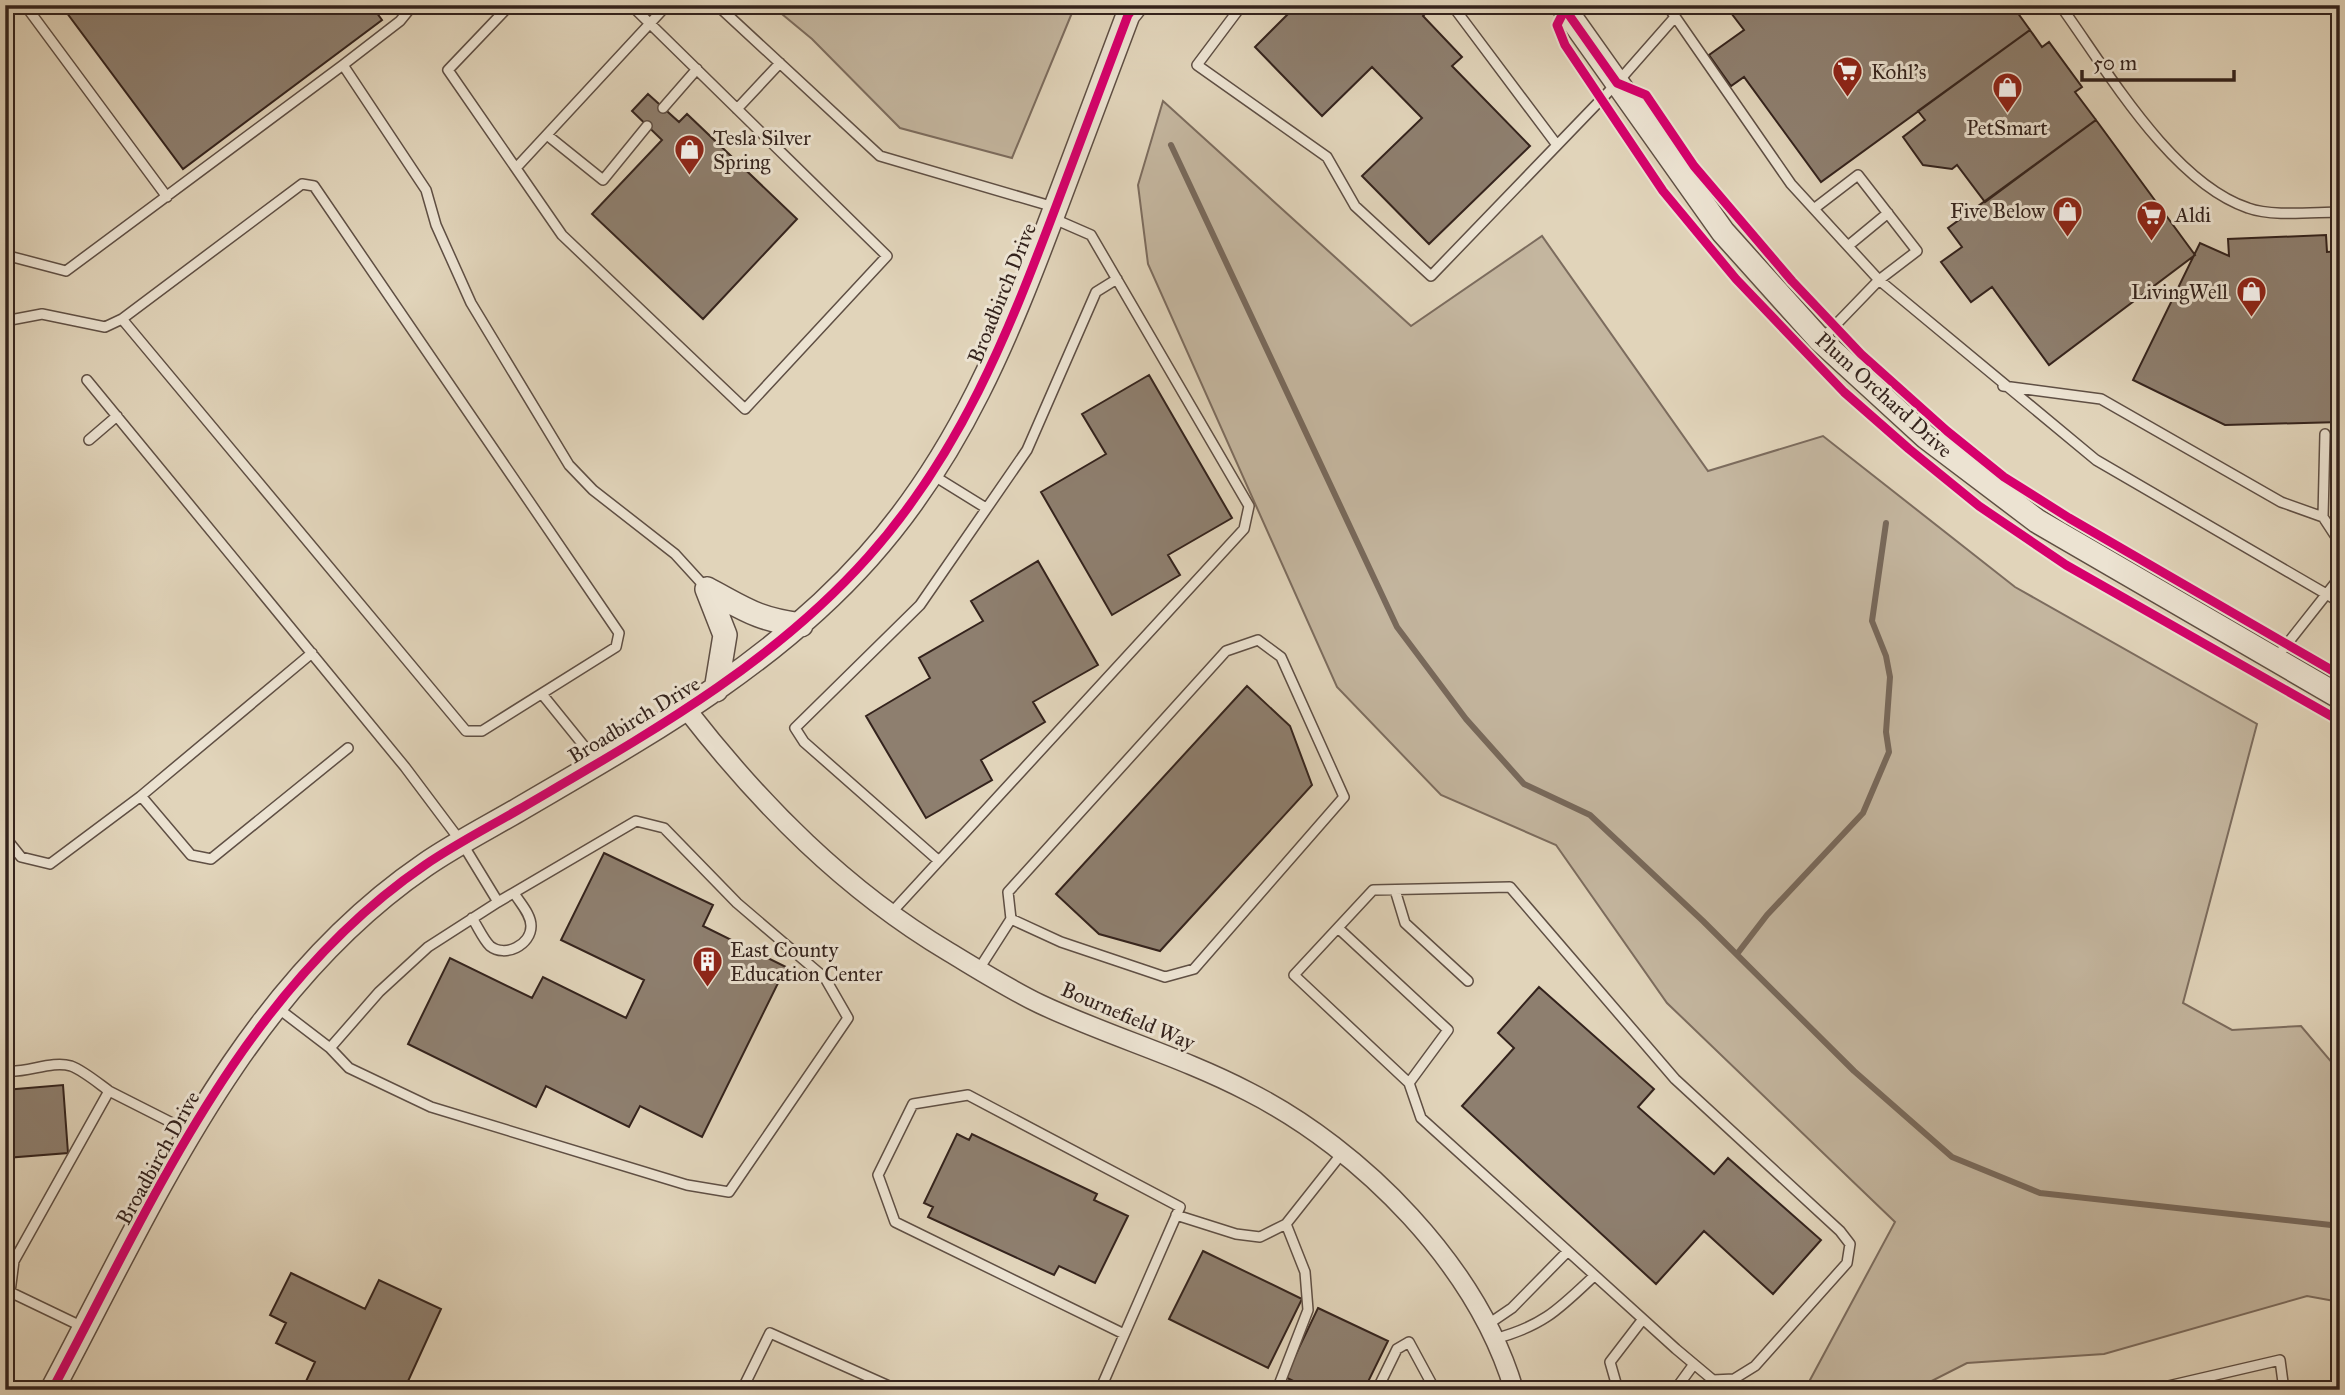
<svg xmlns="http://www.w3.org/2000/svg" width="2345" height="1395" font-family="'IM FELL Great Primer',serif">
<rect width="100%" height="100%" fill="#e1d4ba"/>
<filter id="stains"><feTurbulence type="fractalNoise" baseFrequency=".00286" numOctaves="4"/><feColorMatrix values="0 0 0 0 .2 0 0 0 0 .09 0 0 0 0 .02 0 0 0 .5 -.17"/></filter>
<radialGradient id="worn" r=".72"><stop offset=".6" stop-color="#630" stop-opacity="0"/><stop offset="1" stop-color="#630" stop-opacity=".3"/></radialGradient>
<path fill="#c4b69f" stroke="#7c6c5e" stroke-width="2" d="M 771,5 L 1072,5 L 1074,8 L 1012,158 L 900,128 L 812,39 Z
M 1163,101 L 1411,326 L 1542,236 L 1708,471 L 1823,436 L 2015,587 L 2257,724 L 2183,1003 L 2232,1030 L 2301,1026 L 2340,1072 L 2340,1302 L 2307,1296 L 2104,1354 L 1967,1363 L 1914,1390 L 1812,1390 L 1810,1380 L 1895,1222 L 1667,1003 L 1556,845 L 1441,795 L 1337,687 L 1148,264 L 1138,185 Z"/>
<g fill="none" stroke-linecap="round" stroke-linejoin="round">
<path stroke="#78695b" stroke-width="6" d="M 1171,145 L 1397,627 L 1466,719 L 1524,784 L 1590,815 L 1703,921 L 1854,1071 L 1952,1157 L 2040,1193 L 2340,1226
M 1737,954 L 1767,915 L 1863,813 L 1889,752 L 1886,732 L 1890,677 L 1886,656 L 1872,621 L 1886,523"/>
</g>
<path fill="#8e7f6f" stroke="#34231d" stroke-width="2" d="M 61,5 L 371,5 L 382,20 L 183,169 Z
M 1297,5 L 1433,5 L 1423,16 L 1462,57 L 1452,66 L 1530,146 L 1429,244 L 1362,176 L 1422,118 L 1372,67 L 1322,116 L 1255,47 Z
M 1725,5 L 2012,5 L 2030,30 L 1821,182 L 1744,77 L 1731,86 L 1709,55 L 1744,30 Z
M 2030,30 L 2042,47 L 2049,42 L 2082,87 L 2075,92 L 2096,120 L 1985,202 L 1957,165 L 1952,169 L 1923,165 L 1903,137 L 1925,120 L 1918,111 Z
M 648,94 L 679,122 L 687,114 L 797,219 L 703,319 L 592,214 L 662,140 L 632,111 Z
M 2096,120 L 2195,255 L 2049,365 L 1992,287 L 1971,302 L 1941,262 L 1962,247 L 1948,228 Z
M 2326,235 L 2327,252 L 2340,251 L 2340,422 L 2225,425 L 2133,380 L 2200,243 L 2229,256 L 2228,239 Z
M 1149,375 L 1232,518 L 1168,555 L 1180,575 L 1112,615 L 1041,492 L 1106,454 L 1082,414 Z
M 1038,561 L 1098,665 L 1033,702 L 1045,722 L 981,760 L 992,780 L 926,818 L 866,716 L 930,678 L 919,658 L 983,621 L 971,601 Z
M 1247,686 L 1290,726 L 1312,785 L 1160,951 L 1099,934 L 1056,894 Z
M 604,853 L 713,905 L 703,926 L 786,967 L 702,1137 L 640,1106 L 629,1127 L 546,1086 L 536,1107 L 408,1044 L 450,958 L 532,998 L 543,977 L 626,1018 L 644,980 L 561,940 Z
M 1539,987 L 1654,1089 L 1638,1107 L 1714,1174 L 1728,1158 L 1821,1240 L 1773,1294 L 1704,1231 L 1656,1284 L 1462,1106 L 1514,1048 L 1498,1033 Z
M 63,1085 L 68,1153 L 6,1158 L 10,1209 L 5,1209 L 5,1090 Z
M 957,1134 L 969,1140 L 972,1134 L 1097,1194 L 1094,1200 L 1128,1216 L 1095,1283 L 1059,1266 L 1054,1275 L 928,1217 L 933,1207 L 924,1203 Z
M 1203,1251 L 1302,1299 L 1268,1368 L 1169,1319 Z
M 291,1273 L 365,1309 L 379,1280 L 441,1309 L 404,1390 L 302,1390 L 315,1362 L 276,1343 L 286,1323 L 270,1315 Z
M 1318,1308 L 1388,1341 L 1364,1390 L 1312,1390 L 1285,1377 Z"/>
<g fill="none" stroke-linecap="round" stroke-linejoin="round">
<defs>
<path id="service" d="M 25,5 L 167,197
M 510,5 L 448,70 L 562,235 L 745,409 L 887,256 L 631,5
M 717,5 L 880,156 L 1054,207
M 1242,5 L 1197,65 L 1327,157 L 1355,206 L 1431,276 L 1617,83 L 1675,17
M 1452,5 L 1557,145
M 1667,5 L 1791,184 L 1879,280 L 1822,339
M 2060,5 C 2107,70 2171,182 2248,208 C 2272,217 2314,212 2340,212
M 343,65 L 426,190 L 436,225 L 471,303 L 569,465 L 593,490 L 675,554 L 706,588
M 663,108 L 697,69
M 737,109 L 780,63
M 547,135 L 603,180 L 647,126
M 516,168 L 667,5
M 1815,208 L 1858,175 L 1917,251 L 1879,280 L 2096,460 L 2340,602
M 1848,246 L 1888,213
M 5,255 L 66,271 L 343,65 L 400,21 L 413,5
M 5,321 L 42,314 L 105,327 L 122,319 L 302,184 L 314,186 L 619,633 L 616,647 L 482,731 L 466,731 L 122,319
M 87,380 L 405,767 L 462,843 L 498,902 L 428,947 L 379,992 L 330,1048 L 279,1009
M 2003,386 L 2101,399 L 2281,502 L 2323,517
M 2325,434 L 2323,517 L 2340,543
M 89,440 L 117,416
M 931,474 L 986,508
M 2276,658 L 2340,577
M 542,694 L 597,762
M 141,796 L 312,653
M 5,837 L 21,857 L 50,864 L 141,796 L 191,855 L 211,859 L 348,748
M 939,861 L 804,742 L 795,728 L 920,605 L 1027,450 L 1096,292 L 1117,279
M 1510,887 L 1675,1079 L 1840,1231 L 1850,1244 L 1847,1263 L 1755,1366 L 1734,1379 L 1713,1380 L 1676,1349 L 1421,1118 L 1409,1083 L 1294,975 L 1373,890 Z
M 1395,890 L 1405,923 L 1468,981
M 2340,895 L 2340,901
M 892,912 L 1244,529 L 1249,506 L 1091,235 L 1052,218
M 472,918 C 478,927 483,939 490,946 C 505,958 531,945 531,926 C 531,914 520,903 514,893
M 1338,928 L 1448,1030 L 1409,1083
M 979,969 L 1011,919 L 1008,892 L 1226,651 L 1258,640 L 1281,657 L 1344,797 L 1194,969 L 1165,977 L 1061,942 L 1011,919
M 330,1048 L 349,1068 L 431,1107 L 687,1185 L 729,1192 L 848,1018 L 825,978 L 737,903 L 664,828 L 636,821 L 498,902
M 5,1071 C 26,1074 51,1060 71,1066 C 84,1071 98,1083 109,1091
M 1176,1215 L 1236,1234 L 1260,1237 L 1286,1224
M 5,1289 L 10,1292 L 14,1261 L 109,1091 L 190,1132
M 5,1301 L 10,1292 L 85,1328
M 1487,1325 L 1512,1308 L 1567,1252
M 1494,1339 C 1543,1326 1558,1310 1594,1276
M 742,1390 L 770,1333 L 898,1390
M 1100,1390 L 1180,1207 L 968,1095 L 913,1104 L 878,1175 L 895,1222 L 1124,1334
M 1277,1390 L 1308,1310 L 1305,1272 L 1286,1224 L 1343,1152
M 1377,1390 L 1397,1349 L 1409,1342 L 1435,1390
M 1618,1390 L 1610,1362 L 1643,1319
M 1675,1390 L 1694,1364
M 2151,1390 L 2280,1360 L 2284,1390"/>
<path id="minor" d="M 687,710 C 761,805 845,890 949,952 C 979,970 1009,989 1040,1004 C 1108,1036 1182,1057 1249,1092 C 1363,1150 1477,1266 1514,1390"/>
<path id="tertiary" d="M 1562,5 L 1723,232 L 1820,340 L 1926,437 L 2037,521 L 2340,697
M 707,589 L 725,635 L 716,690
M 707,589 C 745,609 756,619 801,625
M 52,1390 C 153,1201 242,990 425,865 C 454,845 487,828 518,810 C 644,736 770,667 868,557 C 960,454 1007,336 1055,209 C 1079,144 1104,80 1128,15 L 1136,5"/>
</defs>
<use href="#service" stroke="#5f4f44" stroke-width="12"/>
<use href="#minor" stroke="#5f4f44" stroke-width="21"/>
<use href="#tertiary" stroke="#5f4f44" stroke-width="26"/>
<use href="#service" stroke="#ece3d2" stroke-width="9"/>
<use href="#minor" stroke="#ece3d2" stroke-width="18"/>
<use href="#tertiary" stroke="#ece3d2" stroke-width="23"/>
<defs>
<path id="cycleway" d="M 1562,5 L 1617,83 L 1646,95 L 1694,166 L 1792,281 L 1861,354 L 1947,431 L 2004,477 L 2069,518 L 2340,675
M 1565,9 L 1557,25 L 1565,45 L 1663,191 L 1736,279 L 1844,392 L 1909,449 L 1979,506 L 2066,565 L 2340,721
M 52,1390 C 153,1201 242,990 425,865 C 454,845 487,828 518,810 C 644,736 770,667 868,557 C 960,454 1007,336 1055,209 C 1079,144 1104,80 1128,15 L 1136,5"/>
</defs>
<use href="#cycleway" stroke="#ece3d2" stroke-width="13"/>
<use href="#cycleway" stroke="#d6006c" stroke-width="9"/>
</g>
<defs>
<symbol id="supermarket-pin" viewBox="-11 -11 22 30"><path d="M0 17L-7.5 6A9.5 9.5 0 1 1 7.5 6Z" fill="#8f2418" stroke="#ece3d2"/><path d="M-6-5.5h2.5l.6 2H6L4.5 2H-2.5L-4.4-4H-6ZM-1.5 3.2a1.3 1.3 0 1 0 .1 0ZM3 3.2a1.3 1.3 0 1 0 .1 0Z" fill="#fff"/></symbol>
<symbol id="shop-pin" viewBox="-11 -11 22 30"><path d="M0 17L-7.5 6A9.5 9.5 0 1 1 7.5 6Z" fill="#8f2418" stroke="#ece3d2"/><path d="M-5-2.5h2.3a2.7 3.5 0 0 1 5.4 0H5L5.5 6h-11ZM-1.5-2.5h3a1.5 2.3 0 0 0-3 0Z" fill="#fff"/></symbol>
<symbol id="building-pin" viewBox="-11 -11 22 30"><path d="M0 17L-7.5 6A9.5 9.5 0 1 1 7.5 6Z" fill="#8f2418" stroke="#ece3d2"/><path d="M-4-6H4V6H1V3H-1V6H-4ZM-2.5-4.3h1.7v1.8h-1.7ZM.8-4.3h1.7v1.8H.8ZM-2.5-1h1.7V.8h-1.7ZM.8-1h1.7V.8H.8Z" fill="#fff"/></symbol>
</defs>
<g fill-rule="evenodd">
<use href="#supermarket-pin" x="1830" y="54" width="35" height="47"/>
<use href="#shop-pin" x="1990" y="70" width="35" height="47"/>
<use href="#shop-pin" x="672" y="132" width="35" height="47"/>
<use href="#shop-pin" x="2050" y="194" width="35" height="47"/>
<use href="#supermarket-pin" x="2134" y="198" width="35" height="47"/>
<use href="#shop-pin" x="2234" y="274" width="35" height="47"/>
<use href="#building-pin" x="690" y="944" width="35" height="47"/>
</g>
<g text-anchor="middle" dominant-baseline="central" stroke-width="6" stroke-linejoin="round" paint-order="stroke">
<g font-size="21" fill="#34231d" stroke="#ece3d2" text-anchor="start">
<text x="1871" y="72">Kohl's</text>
<text x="2007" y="128" text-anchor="middle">PetSmart</text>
<text x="713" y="138">Tesla Silver<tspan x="713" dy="24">Spring</tspan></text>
<text x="2045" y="211" text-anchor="end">Five Below</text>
<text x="2175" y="215">Aldi</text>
<text x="2228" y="292" text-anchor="end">LivingWell</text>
<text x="730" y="950">East County<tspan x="730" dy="24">Education Center</tspan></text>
</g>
<g font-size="21" fill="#34231d" stroke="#ece3d2">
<text transform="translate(1002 293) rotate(-68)">Broadbirch Drive</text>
<text transform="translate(1884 395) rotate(42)">Plum Orchard Drive</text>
<text transform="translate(634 720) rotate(-31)">Broadbirch Drive</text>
<text transform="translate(1128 1016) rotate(23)">Bournefield Way</text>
<text transform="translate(158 1158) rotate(-61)">Broadbirch Drive</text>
</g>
</g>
<rect width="2345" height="1395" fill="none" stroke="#e1d4ba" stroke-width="28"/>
<rect x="7" y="7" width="2331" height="1381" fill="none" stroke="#34231d" stroke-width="3.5"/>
<rect x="14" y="14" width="2317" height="1367" fill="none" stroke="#34231d" stroke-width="2"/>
<path d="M2082 70v10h152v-10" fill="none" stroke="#34231d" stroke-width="3.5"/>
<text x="2093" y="70" font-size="21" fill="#34231d" stroke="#ece3d2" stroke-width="5" paint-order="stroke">50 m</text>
<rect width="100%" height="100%" filter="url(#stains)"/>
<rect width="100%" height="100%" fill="url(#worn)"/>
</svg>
